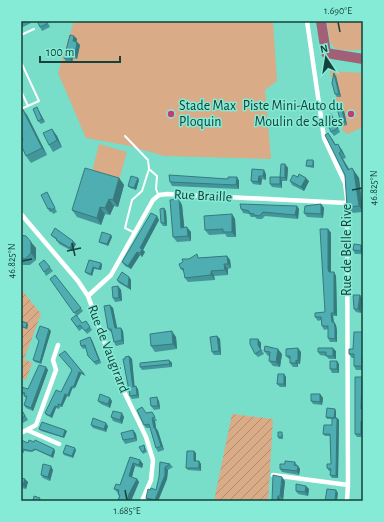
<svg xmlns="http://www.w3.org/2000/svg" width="384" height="522" font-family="'Alegreya Sans',sans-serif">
<defs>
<pattern id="garden-furrows" width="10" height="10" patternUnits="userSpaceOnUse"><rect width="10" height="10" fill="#d9ab87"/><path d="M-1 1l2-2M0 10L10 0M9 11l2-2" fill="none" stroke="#af8d6f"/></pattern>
</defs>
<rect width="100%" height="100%" fill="#78ddc9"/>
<path fill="#d9ab87" d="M 74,21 L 273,21 L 277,81 L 265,90 L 271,159 L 164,156 L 130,146 L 86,138 L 58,73 Z
M 327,21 L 363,21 L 363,50 C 333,50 330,54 327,21 Z
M 330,71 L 363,73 L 363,127 L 348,134 L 343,131 Z
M 99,144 L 127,152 L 119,180 L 92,172 Z"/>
<path fill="url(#garden-furrows)" d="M 21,289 L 41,314 L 24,359 L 32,363 L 26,380 L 21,378 Z
M 232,414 L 273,419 L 268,501 L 214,501 Z"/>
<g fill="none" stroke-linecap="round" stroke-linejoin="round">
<path stroke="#a26076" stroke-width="10" d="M 321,21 L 326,53 L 363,59"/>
<path stroke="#fff" stroke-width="2" d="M 21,35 L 34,29
M 21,62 L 39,101 L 21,109
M 21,91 L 28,106
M 125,136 L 148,160 L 149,169 L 157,176 L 156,189 L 158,194
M 135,233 L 125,228 L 132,200 L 142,191 L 149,169"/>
<path stroke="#fff" stroke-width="4.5" d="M 307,21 L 324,138 L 345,183 L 347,198 L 348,485 L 347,501
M 21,214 L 78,281 L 88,296 L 117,377 L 146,437 L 153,460 L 151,480 L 142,501
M 88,296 L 111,275 L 153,200 L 159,195 L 167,194 L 347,203
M 27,430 L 59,444
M 21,433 L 36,425 L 56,370 L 53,360 L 58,345
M 273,475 L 348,485"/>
</g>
<path fill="#439699" d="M 21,21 L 30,21 L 31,23 L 21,28 Z
M 37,21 L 47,21 L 50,27 L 42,31 Z
M 74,36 L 77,39 L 76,42 L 77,42 L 80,45 L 77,59 L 73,58 L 72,63 L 66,62 L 64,58 Z
M 336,76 L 341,97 L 337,97 L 335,94 Z
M 39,111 L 45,122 L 41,124 L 38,121 Z
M 344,111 L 347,125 L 343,126 L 341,123 Z
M 331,114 L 333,117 L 340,132 L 334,136 L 331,132 Z
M 27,115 L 47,155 L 31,163 L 26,156 L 23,140 Z
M 52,129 L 57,136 L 62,147 L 53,152 L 49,145 Z
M 333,140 L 336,145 L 342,150 L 346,158 L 343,159 L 349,169 L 352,168 L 359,178 L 363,212 L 352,213 L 347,207 L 345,175 Z
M 314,162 L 314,168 L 308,167 L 306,166 Z
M 285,164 L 288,168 L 287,181 L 282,181 L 280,177 Z
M 252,169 L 266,174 L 266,180 L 262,179 L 261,185 L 253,184 L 251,181 Z
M 237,177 L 239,181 L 239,189 L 172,186 L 170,182 L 228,179 Z
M 280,177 L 282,181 L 282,188 L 272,187 L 270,184 Z
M 119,178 L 124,185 L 118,207 L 114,206 L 110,215 L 105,214 L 101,225 L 77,217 L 72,210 Z
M 139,180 L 136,190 L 130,188 L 128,186 Z
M 290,181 L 309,181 L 304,191 L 292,185 Z
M 47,192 L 57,212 L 53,214 L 52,212 L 50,212 L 48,209 Z
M 321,204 L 324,208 L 323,218 L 307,217 L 304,213 Z
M 182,205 L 184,227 L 191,232 L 191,241 L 177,242 L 173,237 Z
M 297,206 L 299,209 L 298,219 L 265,216 L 262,219 L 257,219 L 255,217 L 251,217 L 249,214 L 243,213 L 241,209 Z
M 164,208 L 166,211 L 167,226 L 163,226 L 161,223 Z
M 232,214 L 235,219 L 236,237 L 227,237 L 225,234 L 209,235 L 205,230 Z
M 157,216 L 159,220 L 143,250 L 145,252 L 142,257 L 140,255 L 131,269 L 125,266 L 122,262 Z
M 328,229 L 331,233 L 331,272 L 334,272 L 336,276 L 337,316 L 333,316 L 334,322 L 336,325 L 337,331 L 337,342 L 330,342 L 328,338 L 328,329 L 324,330 L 322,326 L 321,320 L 318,321 L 315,317 L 325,312 Z
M 21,235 L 36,248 L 36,260 L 30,265 L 23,265 L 21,261 Z
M 51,235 L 76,244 L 72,251 L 59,244 L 57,240 L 54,238 Z
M 111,235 L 112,237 L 108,246 L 100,243 L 99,242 Z
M 363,247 L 363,254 L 355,254 L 353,250 Z
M 227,256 L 230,260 L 231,268 L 228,269 L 228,275 L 214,276 L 215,280 L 188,282 L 185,278 L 184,272 L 181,269 L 199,258 Z
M 44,260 L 53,271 L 46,276 L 44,272 Z
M 89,260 L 101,263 L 102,265 L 101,270 L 94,269 L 92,276 L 87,274 L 85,272 Z
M 55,275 L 83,311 L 77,316 L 82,323 L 86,321 L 92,330 L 87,334 L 83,328 L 79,331 L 71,319 L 76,315 L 50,279 Z
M 129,277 L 131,280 L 131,290 L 119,283 L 117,280 Z
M 118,286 L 121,290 L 122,301 L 115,302 L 113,298 Z
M 360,295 L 362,299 L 361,313 L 356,312 L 354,309 Z
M 110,305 L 113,308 L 117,328 L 121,328 L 123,331 L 124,344 L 116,346 L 114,342 L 112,332 L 111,332 L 108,329 Z
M 21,321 L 27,323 L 28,325 L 27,329 L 21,327 Z
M 51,331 L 41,364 L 35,362 L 33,360 Z
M 363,332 L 363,370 L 356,370 L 354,366 L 354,358 L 352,358 L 349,354 L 353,349 Z
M 217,336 L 220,339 L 221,355 L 214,355 L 212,352 Z
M 176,337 L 177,349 L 155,352 L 151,346 Z
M 258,339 L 261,343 L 261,349 L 264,354 L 258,357 L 255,354 Z
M 92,340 L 101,363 L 96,365 L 88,356 L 86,348 L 83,349 L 81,346 Z
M 65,351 L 86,376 L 81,374 L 75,388 L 72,389 L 69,397 L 67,396 L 62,407 L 60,407 L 59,409 L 56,408 L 52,418 L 46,415 L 45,413 L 61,392 L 72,370 Z
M 264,351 L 282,354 L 280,367 L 273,366 L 269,361 L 270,356 L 268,356 Z
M 336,351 L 336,359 L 329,359 L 326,356 L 320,355 L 318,352 Z
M 301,352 L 300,364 L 298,364 L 298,367 L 293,367 L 290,363 L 290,359 L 289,359 L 286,356 Z
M 129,356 L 132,359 L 134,386 L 138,389 L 139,398 L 132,399 L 130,396 L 125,359 Z
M 169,360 L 172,363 L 172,367 L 142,370 L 140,367 Z
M 337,361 L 339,364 L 339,373 L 332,373 L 330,369 Z
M 46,367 L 48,370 L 33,411 L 26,408 L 24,405 L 26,398 L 24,396 L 24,395 L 21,394 L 21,387 L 28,389 Z
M 284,374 L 286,377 L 286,387 L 280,387 L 277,384 Z
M 363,378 L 363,437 L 357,437 L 355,434 Z
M 320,394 L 323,398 L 322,405 L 313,404 L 311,401 Z
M 98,401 L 112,401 L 110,408 L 101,404 Z
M 159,401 L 160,409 L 154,410 L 151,406 Z
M 21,411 L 25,415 L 28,420 L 21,424 Z
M 336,411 L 336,418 L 337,418 L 339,420 L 338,478 L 332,478 L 330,475 L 331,471 L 329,471 L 327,468 L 331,464 L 330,436 L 325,436 L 323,434 L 332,425 L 332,419 L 327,419 L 326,417 Z
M 152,412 L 157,421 L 155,421 L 156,428 L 158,431 L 164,450 L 158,452 L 156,448 L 150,428 L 146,428 L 144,425 L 146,413 Z
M 111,417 L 124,417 L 122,424 L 113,421 Z
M 91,425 L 108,426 L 106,432 L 93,428 Z
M 39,429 L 65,430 L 67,431 L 64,438 L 41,431 Z
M 133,430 L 136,434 L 137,441 L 125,444 L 123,440 Z
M 283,434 L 283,439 L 279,439 L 278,437 Z
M 21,440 L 28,443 L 54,449 L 55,451 L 53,458 L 36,450 L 32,452 L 24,451 L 24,453 L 21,452 Z
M 144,445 L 147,452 L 143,454 L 142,452 Z
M 76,450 L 73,458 L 64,455 L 63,453 Z
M 196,453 L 196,461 L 199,461 L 201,464 L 201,471 L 188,470 L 186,468 Z
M 130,457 L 140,460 L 143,464 L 142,468 L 135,466 L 132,477 L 137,479 L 139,482 L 131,501 L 118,501 L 119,496 L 118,494 L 118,493 L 114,489 L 120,485 Z
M 160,462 L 170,464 L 173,467 L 168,470 L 167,479 L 158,501 L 148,501 L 146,498 L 150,490 L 156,490 L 159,477 Z
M 295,462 L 300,469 L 299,475 L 282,472 L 280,469 L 285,464 Z
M 53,470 L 50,481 L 43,478 L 41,475 Z
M 21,478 L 28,482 L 26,489 L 21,488 Z
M 285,481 L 283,500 L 272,501 Z
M 306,486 L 309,489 L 308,496 L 298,494 L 296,491 Z"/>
<path fill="#377a7d" d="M 74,36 L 77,39 L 76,45 L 73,41 Z
M 77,42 L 80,45 L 77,59 L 75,55 Z
M 71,55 L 73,58 L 72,63 L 70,59 Z
M 334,73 L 336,76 L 341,97 L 339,94 Z
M 37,107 L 39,111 L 45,122 L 42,119 Z
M 341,107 L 344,111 L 347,125 L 345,122 Z
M 22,108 L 27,115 L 47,155 L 42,148 Z
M 52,129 L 57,136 L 62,147 L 57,140 Z
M 328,133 L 333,140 L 339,152 L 335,145 Z
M 338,144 L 342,150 L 346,158 L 341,151 Z
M 339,153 L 343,159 L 353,176 L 348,170 Z
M 313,160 L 314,162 L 314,168 L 313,166 Z
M 285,164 L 288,168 L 287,181 L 285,178 Z
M 352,168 L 359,178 L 363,212 L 359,206 Z
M 264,170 L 266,174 L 266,180 L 263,176 Z
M 259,176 L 262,179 L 261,185 L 258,182 Z
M 237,177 L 239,181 L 239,189 L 236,185 Z
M 280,177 L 282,181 L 282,188 L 280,184 Z
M 119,178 L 124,185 L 118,207 L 113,200 Z
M 138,178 L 139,180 L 136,190 L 134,188 Z
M 306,178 L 309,181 L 304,191 L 301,187 Z
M 109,199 L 114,206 L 110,215 L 105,208 Z
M 179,199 L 182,205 L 185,233 L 181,228 Z
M 321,204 L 324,208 L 323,218 L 321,214 Z
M 297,206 L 299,209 L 298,219 L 295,215 Z
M 100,207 L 105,214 L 101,225 L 97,218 Z
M 164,208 L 166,211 L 167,226 L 165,223 Z
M 232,214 L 235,219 L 236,237 L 232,232 Z
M 157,216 L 159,220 L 143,250 L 145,252 L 142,257 L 140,253 L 140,248 Z
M 187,227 L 191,232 L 191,241 L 188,236 Z
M 328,229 L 331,233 L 331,272 L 329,272 L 328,269 Z
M 111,235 L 112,237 L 108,246 L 107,244 Z
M 73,241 L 76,244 L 72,251 L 70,248 Z
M 31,242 L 36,248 L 36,260 L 31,253 Z
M 361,245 L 363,247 L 363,254 L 361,251 Z
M 137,252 L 140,255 L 131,269 L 128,266 Z
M 227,256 L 230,260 L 231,268 L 228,264 Z
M 101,263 L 102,265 L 101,270 L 99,269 Z
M 224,264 L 228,269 L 228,275 L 225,270 Z
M 93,267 L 94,269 L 92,276 L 91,274 Z
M 211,271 L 214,276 L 215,280 L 211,275 Z
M 334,272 L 336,276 L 337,316 L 334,313 Z
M 129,277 L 131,280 L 131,290 L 128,287 Z
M 118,286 L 121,290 L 122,301 L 119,298 Z
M 360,295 L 362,299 L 361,313 L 358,309 Z
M 110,305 L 113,308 L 118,332 L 115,328 Z
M 331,313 L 333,316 L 334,325 L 332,322 Z
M 334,322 L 336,325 L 337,331 L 337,342 L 335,339 Z
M 27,323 L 28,325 L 27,329 L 26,328 Z
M 121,328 L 123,331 L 124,344 L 122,340 Z
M 49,329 L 51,331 L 41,364 L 40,362 Z
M 172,331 L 176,337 L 177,349 L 173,344 Z
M 217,336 L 220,339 L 221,355 L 219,351 Z
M 90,337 L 92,340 L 101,363 L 99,360 Z
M 258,339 L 261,343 L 261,349 L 264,354 L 258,345 Z
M 298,348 L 301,352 L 300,364 L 298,361 Z
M 333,348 L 336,351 L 336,359 L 333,356 Z
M 278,349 L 282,354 L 280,367 L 276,362 Z
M 362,355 L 363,356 L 363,367 L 362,366 Z
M 129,356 L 132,359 L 135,390 L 133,387 L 132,381 Z
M 169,360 L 172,363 L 172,367 L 170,364 Z
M 296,360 L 298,364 L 298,367 L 296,363 Z
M 337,361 L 339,364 L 339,373 L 337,369 Z
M 46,367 L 48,370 L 33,411 L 31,408 Z
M 79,372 L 81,374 L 75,388 L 74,386 Z
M 284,374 L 286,377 L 286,387 L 284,384 Z
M 362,377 L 363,378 L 363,412 L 361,409 Z
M 136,386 L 138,389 L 139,398 L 137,395 Z
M 71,387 L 72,389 L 69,397 L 68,395 Z
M 65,394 L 67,396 L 62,407 L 61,405 Z
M 320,394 L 323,398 L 322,405 L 320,402 Z
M 157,397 L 159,401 L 160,409 L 158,406 Z
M 110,398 L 112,401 L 110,408 L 108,404 Z
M 55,406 L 56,408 L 52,418 L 50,416 Z
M 335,409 L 336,411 L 336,419 L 334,418 Z
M 122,413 L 124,417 L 122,424 L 120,420 Z
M 152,418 L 155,421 L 156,428 L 158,431 L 164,450 L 161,446 L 154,428 Z
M 337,418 L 339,420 L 338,478 L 336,476 Z
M 361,421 L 363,423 L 363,436 L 361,434 Z
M 106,423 L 108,426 L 106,432 L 104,429 Z
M 65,430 L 67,431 L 64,438 L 63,437 Z
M 133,430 L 136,434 L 137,441 L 135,438 Z
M 75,448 L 76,450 L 73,458 L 72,456 Z
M 54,449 L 55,451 L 53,458 L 51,456 Z
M 194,451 L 196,453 L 196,464 L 194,461 Z
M 140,460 L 143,464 L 142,468 L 139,465 Z
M 199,461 L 201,464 L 201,471 L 199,468 Z
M 133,463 L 135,466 L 131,480 L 129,476 Z
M 51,466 L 53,470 L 50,481 L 48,477 Z
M 298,466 L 300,469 L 299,475 L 297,471 Z
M 165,467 L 168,470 L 167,479 L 158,501 L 156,501 L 155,500 Z
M 282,477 L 285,481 L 283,500 L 280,496 Z
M 25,479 L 28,482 L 26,489 L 23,485 Z
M 137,479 L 139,482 L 131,501 L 127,501 L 129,494 Z
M 306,486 L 309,489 L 308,496 L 305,492 Z
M 336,490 L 338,493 L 337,501 L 335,501 Z
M 278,496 L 281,500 L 281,501 L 277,501 Z"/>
<path fill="#4eaeb2" stroke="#377a7d" d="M 37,21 L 46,21 L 47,24 L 40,27 Z
M 70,35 L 74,36 L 73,41 L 77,42 L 75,55 L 71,55 L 70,59 L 64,58 Z
M 334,73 L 339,94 L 335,94 L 332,83 Z
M 37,107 L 42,119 L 38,121 L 33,109 Z
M 341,107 L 345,122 L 341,123 L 337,108 Z
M 21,108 L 22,108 L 42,148 L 26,156 L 21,145 L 21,141 L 23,140 L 21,135 Z
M 331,114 L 338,128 L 331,132 L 325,117 Z
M 52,129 L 57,140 L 49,145 L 43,133 Z
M 328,133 L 335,145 L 338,144 L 341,151 L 339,153 L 348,170 L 352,168 L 354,172 L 359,206 L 347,207 L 345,175 L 325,135 Z
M 307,160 L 313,160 L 313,166 L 306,166 Z
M 281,164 L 285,164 L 285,178 L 280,177 Z
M 85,168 L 119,178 L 113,200 L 109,199 L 105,208 L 100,207 L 97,218 L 72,210 Z
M 252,169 L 264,170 L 263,176 L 259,176 L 258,182 L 251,181 Z
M 299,174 L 306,178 L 301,187 L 290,181 L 293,175 L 298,177 Z
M 169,175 L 228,179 L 228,177 L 237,177 L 236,185 L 170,182 Z
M 131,176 L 138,178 L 134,188 L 128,186 Z
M 270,177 L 280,177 L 280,184 L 270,184 Z
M 47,192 L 55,208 L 51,210 L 50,208 L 48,209 L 41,195 Z
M 179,199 L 181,228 L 187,227 L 188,236 L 173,237 L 170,200 Z
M 240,204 L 297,206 L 295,215 L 263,212 L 259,216 L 254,215 L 254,214 L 249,213 L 249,211 L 241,209 Z
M 321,204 L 321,214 L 304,213 L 305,206 Z
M 164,208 L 165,223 L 161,223 L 160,209 Z
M 151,213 L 157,216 L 140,248 L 142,249 L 140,253 L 137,252 L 128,266 L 122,262 Z
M 232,214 L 232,232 L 223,232 L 223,229 L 205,230 L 204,216 Z
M 55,228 L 73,241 L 70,248 L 56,240 L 57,239 L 51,235 Z
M 320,229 L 328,229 L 328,269 L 329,272 L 334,272 L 334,313 L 331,313 L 332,322 L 334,322 L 335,328 L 335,339 L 328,338 L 328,326 L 322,326 L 321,317 L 315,317 L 315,313 L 325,312 Z
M 102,232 L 111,235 L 107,244 L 99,242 Z
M 21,235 L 26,236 L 31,242 L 31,253 L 25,259 L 21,258 Z
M 354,244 L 361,245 L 361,251 L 353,250 Z
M 197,254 L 198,258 L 227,256 L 228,264 L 224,264 L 225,270 L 211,271 L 211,275 L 185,278 L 183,268 L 181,269 L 179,264 L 183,262 L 182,259 L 189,259 Z
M 44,260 L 50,267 L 44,272 L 39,264 Z
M 89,260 L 101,263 L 99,269 L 93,267 L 91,274 L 85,272 Z
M 122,272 L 129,277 L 128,287 L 117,280 Z
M 55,275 L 81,308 L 74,313 L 50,279 Z
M 118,286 L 119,298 L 113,298 L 112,287 Z
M 353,295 L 360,295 L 358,309 L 354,309 Z
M 110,305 L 115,328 L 121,328 L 122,340 L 114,342 L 111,329 L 108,329 L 104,306 Z
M 76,315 L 82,323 L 86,321 L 90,327 L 85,331 L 80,325 L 77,327 L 71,319 Z
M 21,321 L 27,323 L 26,328 L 21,326 Z
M 40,326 L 49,329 L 40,362 L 33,360 L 39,341 L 36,337 Z
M 172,331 L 173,344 L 151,346 L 150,334 Z
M 354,332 L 363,332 L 363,355 L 362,355 L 362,366 L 354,366 L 354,354 L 349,354 L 349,349 L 353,349 Z
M 217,336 L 219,351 L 212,352 L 210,337 Z
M 90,337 L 99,360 L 94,362 L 88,356 L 85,345 L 81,346 L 80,341 Z
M 250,339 L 258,339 L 258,345 L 261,350 L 255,354 L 250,344 Z
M 265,346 L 278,349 L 276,362 L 269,361 L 270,352 L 264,351 Z
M 298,348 L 298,361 L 296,360 L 296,363 L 290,363 L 290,356 L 286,356 L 286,349 Z
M 318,348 L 333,348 L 333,356 L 326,356 L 326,352 L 318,352 Z
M 65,351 L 84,374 L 79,372 L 74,386 L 71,387 L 68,395 L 65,394 L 61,405 L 58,404 L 58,407 L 55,406 L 50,416 L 45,413 L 56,390 L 61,392 L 72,370 L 59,355 Z
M 129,356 L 132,381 L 133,387 L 136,386 L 137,395 L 130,396 L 123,359 L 125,359 L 125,357 Z
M 169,360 L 170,364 L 140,367 L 140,363 Z
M 330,361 L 337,361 L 337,369 L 330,369 Z
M 39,365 L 46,367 L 31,408 L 24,405 L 27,396 L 24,396 L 25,393 L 21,392 L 21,387 L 28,389 Z
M 278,374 L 284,374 L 284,384 L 277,384 Z
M 355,377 L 362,377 L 361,409 L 363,409 L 363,421 L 361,421 L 361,434 L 355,434 Z
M 100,394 L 110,398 L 108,404 L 98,401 Z
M 311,394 L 320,394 L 320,402 L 311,401 Z
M 157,397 L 158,406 L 151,406 L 150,398 Z
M 142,407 L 146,413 L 152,412 L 155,417 L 152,418 L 154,428 L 155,428 L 161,446 L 156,448 L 149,424 L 144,425 L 137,410 Z
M 327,408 L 335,409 L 334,418 L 326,417 Z
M 21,411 L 23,412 L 25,416 L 21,419 Z
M 113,411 L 122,413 L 120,420 L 111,417 Z
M 93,418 L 106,423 L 104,429 L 91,425 Z
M 332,418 L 337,418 L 336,476 L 330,475 L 331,469 L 327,468 L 327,464 L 331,464 L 330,434 L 323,434 L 324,425 L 332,425 Z
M 42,422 L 65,430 L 63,437 L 39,429 Z
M 133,430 L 135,438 L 123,440 L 121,433 Z
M 278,432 L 282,432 L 282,437 L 278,437 Z
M 21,440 L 28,443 L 29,440 L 34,442 L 35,440 L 54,449 L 51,456 L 35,449 L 31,451 L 23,449 L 22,451 L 21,451 Z
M 66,445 L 75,448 L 72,456 L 63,453 Z
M 144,445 L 145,450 L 142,452 L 139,447 Z
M 187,451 L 194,451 L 194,461 L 199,461 L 199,468 L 186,468 Z
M 130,457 L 140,460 L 139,465 L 133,463 L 129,476 L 137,479 L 129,494 L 127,501 L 118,501 L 120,495 L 118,494 L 119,490 L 114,489 L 116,484 L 120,485 Z
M 285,461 L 295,462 L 294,465 L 298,466 L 297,471 L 280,469 L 280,464 L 285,464 Z
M 160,462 L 170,464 L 165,467 L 165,475 L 155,500 L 146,498 L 148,489 L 150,490 L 151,488 L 156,490 L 159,477 Z
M 43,464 L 51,466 L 48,477 L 41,475 Z
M 273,475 L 282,477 L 280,496 L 278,496 L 277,501 L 272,501 Z
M 21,478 L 25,479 L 23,485 L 21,485 Z
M 296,484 L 306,486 L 305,492 L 296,491 Z
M 327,489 L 336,490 L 335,501 L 325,501 Z
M 34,496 L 40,498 L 39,501 L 33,501 Z"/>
<path fill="none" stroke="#16423a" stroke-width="1.5" d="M 338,22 L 340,32M 352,190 L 362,188M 72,243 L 75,256M 67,251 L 81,248M 22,261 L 32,259M 125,490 L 127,500"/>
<g fill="#c53c75" stroke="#85ebd6" stroke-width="1.5">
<circle cx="171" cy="114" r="4"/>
<circle cx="351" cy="114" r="4"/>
</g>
<g text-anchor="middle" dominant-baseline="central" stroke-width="3" stroke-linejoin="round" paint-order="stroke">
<g font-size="14" fill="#16423a" stroke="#85ebd6" text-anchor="start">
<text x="179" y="106">Stade Max<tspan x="179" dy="16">Ploquin</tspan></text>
<text x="343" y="106" text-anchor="end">Piste Mini-Auto du<tspan x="343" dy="16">Moulin de Salles</tspan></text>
</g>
<g font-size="14" fill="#16423a" stroke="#85ebd6">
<text transform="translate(203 196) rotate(3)">Rue Braille</text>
<text transform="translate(347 250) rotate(-90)">Rue de Belle Rive</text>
<text transform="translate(108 349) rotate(69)">Rue de Vaugirard</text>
</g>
</g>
<rect width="384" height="522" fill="none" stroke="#85ebd6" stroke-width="44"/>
<g transform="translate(326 58) rotate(348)" stroke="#85ebd6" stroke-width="3" paint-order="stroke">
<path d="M0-3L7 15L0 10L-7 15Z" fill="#16423a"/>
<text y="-6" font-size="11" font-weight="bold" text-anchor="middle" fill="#16423a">N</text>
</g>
<path d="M40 56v6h80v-6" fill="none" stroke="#16423a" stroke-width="2"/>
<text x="46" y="56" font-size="12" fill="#16423a" stroke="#85ebd6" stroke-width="3" paint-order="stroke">100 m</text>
<rect x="22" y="22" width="340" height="478" fill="none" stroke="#16423a" stroke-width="1.5"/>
<g font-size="10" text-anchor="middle" fill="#16423a">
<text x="338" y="14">1.690°E</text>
<text transform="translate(373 188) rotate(-90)" y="4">46.825°N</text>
<text transform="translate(11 261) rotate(-90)" y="4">46.825°N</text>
<text x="127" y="514">1.685°E</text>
</g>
</svg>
